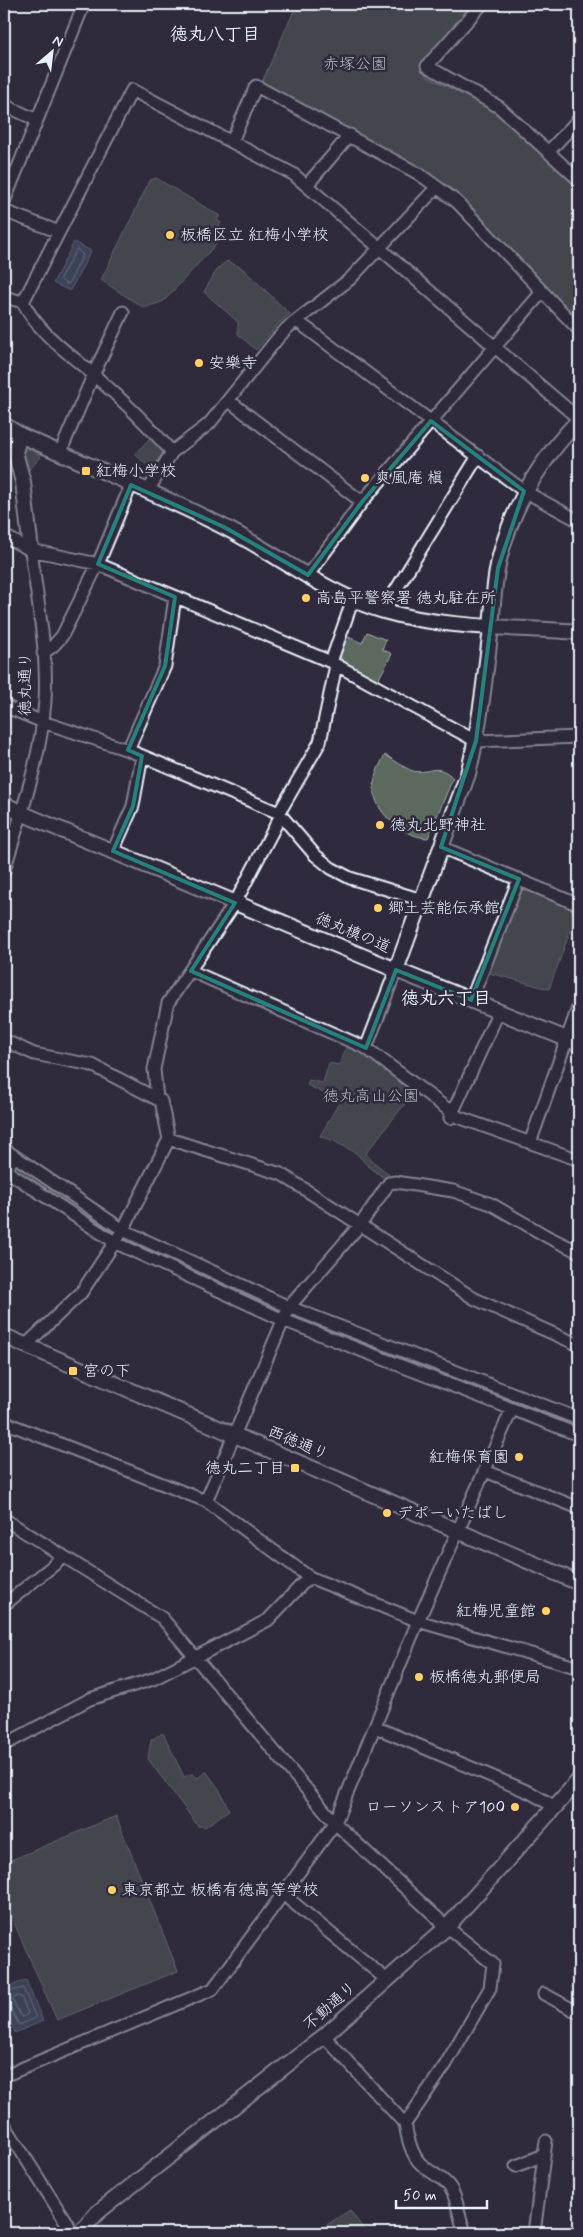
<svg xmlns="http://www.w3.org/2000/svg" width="583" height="2237" font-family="Mynerve,'Klee One',sans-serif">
<rect width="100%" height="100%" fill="#2f2a3d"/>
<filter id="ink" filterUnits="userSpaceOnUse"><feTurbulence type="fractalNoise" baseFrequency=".02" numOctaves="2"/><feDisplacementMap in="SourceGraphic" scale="10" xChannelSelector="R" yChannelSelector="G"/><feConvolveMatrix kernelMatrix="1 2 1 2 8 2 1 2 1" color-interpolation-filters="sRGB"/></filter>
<g filter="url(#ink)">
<path fill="#5c695f" stroke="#a2adac" d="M 297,4 L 476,4 L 463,26 L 441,41 L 424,61 L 427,76 L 494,111 L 579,187 L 579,321 L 465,203 L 434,177 L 262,82 Z
M 156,178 L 220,216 L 217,220 L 221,223 L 214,234 L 219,241 L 164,301 L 144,308 L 101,280 L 150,180 Z
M 227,261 L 242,268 L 290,314 L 280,322 L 256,350 L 238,334 L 238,322 L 204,292 L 218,268 Z
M 151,437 L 163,452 L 152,470 L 135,454 Z
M 29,449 L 39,454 L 41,457 L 27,472 L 22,456 L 25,451 Z
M 367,632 L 386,640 L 382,649 L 392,654 L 378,680 L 342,661 L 340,655 L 346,636 L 362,643 Z
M 385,755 C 393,759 404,768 413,771 C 429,775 437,761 453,778 L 428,838 C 405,837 378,817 374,792 C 372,779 379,766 385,755 Z
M 525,888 L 579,911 L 579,931 L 571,929 L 549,989 L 486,972 L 518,891 Z
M 347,1045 L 367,1054 L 415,1091 L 366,1153 L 371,1160 L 389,1174 L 385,1179 L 367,1165 L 356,1153 L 334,1141 L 320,1136 L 340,1101 L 307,1085 L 309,1080 L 323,1083 L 329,1063 L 339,1065 Z
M 16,1163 L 115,1228 L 110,1236 L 11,1171 Z
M 128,1235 L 282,1307 L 279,1315 L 124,1243 Z
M 296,1313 L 579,1422 L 579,1432 L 292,1321 Z
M 163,1733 L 184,1777 L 192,1774 L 198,1778 L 206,1771 L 219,1789 L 229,1810 L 205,1827 L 198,1826 L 148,1759 L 151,1740 Z
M 116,1816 L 178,1971 L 57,2020 L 4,1900 L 4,1863 Z
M 350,2210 L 366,2233 L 314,2233 Z"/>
<path fill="#4d6478" stroke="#8b9cab" d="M 74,242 L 91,251 L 70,291 L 53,283 Z
M 26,1980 L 43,2021 L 15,2033 L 4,2005 L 4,1989 Z"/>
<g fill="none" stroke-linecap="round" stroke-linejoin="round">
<path stroke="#aab9c5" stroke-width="1" d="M 77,249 L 83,255 L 69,283 L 66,284 L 60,279 Z
M 4,1993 L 23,1988 L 36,2018 L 19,2025 L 10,2007 L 4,2005
M 18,1996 L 21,1997 L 28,2013 L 23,2017 L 21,2016 L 12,2000 Z"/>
<defs>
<path id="minor" d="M 482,4 L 427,66 L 499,107 L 579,180
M 4,105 L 37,120
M 232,141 L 256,86 L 419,174 L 437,187 L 457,202 L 579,330
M 549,151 L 579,119
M 307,185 L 350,135
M 4,202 L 84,4
M 4,211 L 59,232
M 4,297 L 23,302 L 132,90 L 293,174 L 579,419
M 23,302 C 37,332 70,354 95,376 C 123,400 148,425 172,452
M 297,321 L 524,491 L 579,521
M 228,400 L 362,502
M 60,453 L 95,371 L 123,312
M 147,492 L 172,452 L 209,424 L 277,339 L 287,328 L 350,279 L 437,187
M 4,536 L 31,550 L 98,564 L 331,662 L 476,741 L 579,737
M 308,575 L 362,502 L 542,292
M 383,611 L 478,456
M 43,653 L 53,646 L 62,636 L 98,564 L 131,485
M 331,662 L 353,599
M 4,706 L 43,722 L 128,750 L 279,813 L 315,855 L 331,868 L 350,878 L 422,900
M 128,750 L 165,666 L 175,597
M 279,813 L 320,742 L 336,665
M 441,847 L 579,905
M 113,851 L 133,806 L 142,756
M 4,871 C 20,816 41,759 45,701 C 48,652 37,600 31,550
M 191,971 L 366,1048 L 458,1117 L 579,1160
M 471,1000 L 519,879
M 4,1040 L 34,1054 L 92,1065 L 161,1101 L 169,1139 L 123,1230 L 81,1293 L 26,1345
M 366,1048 L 396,970
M 157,1099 L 154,1069 L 168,1003 L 235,903 L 281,815
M 450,1118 L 499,1011
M 169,1139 L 281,1174 L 475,1299 L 579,1345
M 530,1143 L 579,1005
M 4,1149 L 123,1230 L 289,1307 L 579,1419
M 14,1157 L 5,1170 L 116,1243 L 283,1320 L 579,1435
M 4,1422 L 206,1501 L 309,1577 L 418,1621 L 579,1668
M 485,1471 L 579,1508
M 206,1501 L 289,1307 L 360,1225 L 389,1183 L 396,1182 L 453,1191 L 491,1204 L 548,1237 L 579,1252
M 4,1519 L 162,1618 L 335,1823 L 447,1927 L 493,1964 L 490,1988 L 446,2064 L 405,2124
M 4,1605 L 55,1564 L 62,1555
M 375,1727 L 531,1793 L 555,1807
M 4,1745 L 90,1699 L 153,1679 L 268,1620 L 309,1577
M 284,1892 L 290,1900 L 387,1980
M 544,1994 L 579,2013
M 324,2036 L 405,2124 C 407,2136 412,2156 421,2164 C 430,2173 445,2178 451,2189 C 459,2202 458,2219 466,2233
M 4,2076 L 213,1989 L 335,1823 L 418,1621 L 512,1409
M 4,2124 L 73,2233
M 516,2166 L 544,2155
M 534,2233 L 546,2141"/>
<path id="tertiary" d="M 4,425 L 20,435 C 88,466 158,493 224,527 C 277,554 326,594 384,611 C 445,629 516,627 579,632
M 20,435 L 15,452 L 23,482 L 31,550
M 4,804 L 21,813 L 396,970 L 579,1044
M 396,970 L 468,774 C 480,726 485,677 491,628 C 493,604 494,579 500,556 C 514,503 541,459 579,420
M 4,1336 L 579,1583
M 79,2233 L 98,2212 L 324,2036 L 447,1927 L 579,1780"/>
</defs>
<use href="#minor" stroke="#e8f1f8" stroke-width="15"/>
<use href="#tertiary" stroke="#e8f1f8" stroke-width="18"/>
<use href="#minor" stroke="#2f2a3d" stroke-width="11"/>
<use href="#tertiary" stroke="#2f2a3d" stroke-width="14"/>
</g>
</g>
<path d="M0 0H583V2237H0ZM 431,421 L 524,491 L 498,568 L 476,741 L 441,847 L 519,879 L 471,1000 L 396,970 L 366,1048 L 191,971 L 235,903 L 113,851 L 133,806 L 142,756 L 128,750 L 165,666 L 175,597 L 98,564 L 131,485 L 224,527 L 308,575 L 362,502 Z" fill="#2f2a3d" fill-opacity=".55" fill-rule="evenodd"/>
<path fill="none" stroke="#25827c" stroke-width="4" stroke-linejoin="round" d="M 431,421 L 524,491 L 498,568 L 476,741 L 441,847 L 519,879 L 471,1000 L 396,970 L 366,1048 L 191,971 L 235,903 L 113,851 L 133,806 L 142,756 L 128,750 L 165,666 L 175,597 L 98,564 L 131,485 L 224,527 L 308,575 L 362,502 Z"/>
<g fill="#ffd166" stroke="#2f2a3d" stroke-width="2">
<circle cx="170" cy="235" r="5"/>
<circle cx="199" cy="363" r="5"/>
<rect x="81" y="466" width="10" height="10" rx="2.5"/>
<circle cx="365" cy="478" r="5"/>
<circle cx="306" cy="598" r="5"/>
<circle cx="380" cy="825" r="5"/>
<circle cx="378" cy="908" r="5"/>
<rect x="68" y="1366" width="10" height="10" rx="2.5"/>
<circle cx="519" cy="1457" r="5"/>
<rect x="290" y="1463" width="10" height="10" rx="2.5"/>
<circle cx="387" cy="1513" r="5"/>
<circle cx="546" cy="1611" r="5"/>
<circle cx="419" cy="1677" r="5"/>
<circle cx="515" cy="1807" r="5"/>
<circle cx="112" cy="1890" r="5"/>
</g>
<g text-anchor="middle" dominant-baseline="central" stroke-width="5" stroke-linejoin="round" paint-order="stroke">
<g font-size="16" fill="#b0bbbb" stroke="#2f2a3d">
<text x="355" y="64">赤塚公園</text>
<text x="371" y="1096">徳丸高山公園</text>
</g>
<g font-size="16" fill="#e8f1f8" stroke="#2f2a3d" text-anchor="start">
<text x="180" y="235">板橋区立 紅梅小学校</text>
<text x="209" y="363">安樂寺</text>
<text x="96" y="471">紅梅小学校</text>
<text x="375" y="478">爽風庵 槇</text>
<text x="316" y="598">高島平警察署 徳丸駐在所</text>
<text x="390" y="825">徳丸北野神社</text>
<text x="388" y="908">郷土芸能伝承館</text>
<text x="83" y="1371">宮の下</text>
<text x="509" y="1457" text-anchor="end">紅梅保育園</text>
<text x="285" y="1468" text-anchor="end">徳丸二丁目</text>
<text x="397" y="1513">デポーいたばし</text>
<text x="536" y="1611" text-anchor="end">紅梅児童館</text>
<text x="429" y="1677">板橋徳丸郵便局</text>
<text x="505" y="1807" text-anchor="end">ローソンストア100</text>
<text x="122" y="1890">東京都立 板橋有徳高等学校</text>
</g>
<g font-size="16" fill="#e8f1f8" stroke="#2f2a3d">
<text transform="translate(25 684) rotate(-90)">徳丸通り</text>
<text transform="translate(353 933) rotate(23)">徳丸槙の道</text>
<text transform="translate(298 1443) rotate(23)">西徳通り</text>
<text transform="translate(330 2006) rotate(-41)">不動通り</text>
</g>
<g font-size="18" font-weight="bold" fill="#e8f1f8" stroke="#2f2a3d">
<text x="215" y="35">徳丸八丁目</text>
<text x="446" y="999">徳丸六丁目</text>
</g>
</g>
<rect width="583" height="2237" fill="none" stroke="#2f2a3d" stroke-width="20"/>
<rect x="10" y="10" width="563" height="2217" fill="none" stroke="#e8f1f8" stroke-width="2" filter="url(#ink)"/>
<g transform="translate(52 52) rotate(28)" stroke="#2f2a3d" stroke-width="4" paint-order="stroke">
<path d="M0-4L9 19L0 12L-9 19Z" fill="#e8f1f8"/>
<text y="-8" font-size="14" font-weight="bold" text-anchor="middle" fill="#e8f1f8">N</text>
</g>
<path d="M396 2200v8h91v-8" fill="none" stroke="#e8f1f8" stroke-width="2.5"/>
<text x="403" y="2200" font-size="15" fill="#e8f1f8" stroke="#2f2a3d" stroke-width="4" paint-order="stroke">50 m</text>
</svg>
